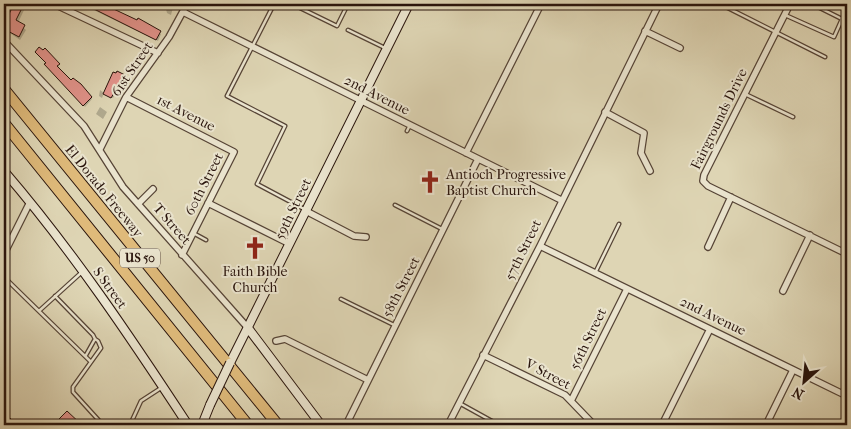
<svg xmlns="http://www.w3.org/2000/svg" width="851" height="429" font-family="'IM FELL French Canon',serif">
<rect width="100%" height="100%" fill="#ded5b4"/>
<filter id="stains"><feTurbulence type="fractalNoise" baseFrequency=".004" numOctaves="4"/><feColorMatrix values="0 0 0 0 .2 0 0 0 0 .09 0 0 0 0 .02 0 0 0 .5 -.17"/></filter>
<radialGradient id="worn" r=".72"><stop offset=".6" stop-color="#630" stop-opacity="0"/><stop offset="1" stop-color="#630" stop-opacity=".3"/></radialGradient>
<path fill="#0003" d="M 15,4 L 24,10 L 18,23 L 26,30 L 20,40 L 4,29 Z
M 81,4 L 101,4 L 161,34 L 158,41 Z
M 159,4 L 174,4 L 171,15 L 167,13 L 166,9 Z
M 38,54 L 59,64 L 58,68 L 71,82 L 91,97 L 92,99 L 85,107 Z
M 124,76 L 125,78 L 113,98 L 104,93 L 102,98 L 99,96 L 100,90 L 104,93 Z
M 100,107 L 107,112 L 103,119 L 96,114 Z"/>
<path fill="#e2938b" stroke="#29140c" d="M 14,4 L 23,6 L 16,20 L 25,25 L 19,37 L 4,29 L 4,24 Z
M 84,4 L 103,4 L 137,20 L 138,18 L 161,31 L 156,40 Z
M 39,47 L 43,50 L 45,48 L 60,64 L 57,66 L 71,80 L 73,78 L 81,84 L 92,97 L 83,106 L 44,64 L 46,63 L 35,52 Z
M 117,71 L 125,75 L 111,98 L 103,94 L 113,72 L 116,73 Z
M 67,411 L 82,425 L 53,425 Z"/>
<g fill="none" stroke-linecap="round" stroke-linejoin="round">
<defs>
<path id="lane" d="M 274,4 L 227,96 L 285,126 L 257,184 L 304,209
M 292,4 L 337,26 L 348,4
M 720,4 L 825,57
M 785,15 L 834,37 L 842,19 L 812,4
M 348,30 L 385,48
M 745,94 L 793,117
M 407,131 L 410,125
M 395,205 L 442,229
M 195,234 L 206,240
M 596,271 L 619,224
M 4,277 L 90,361
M 55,296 L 93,335 L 95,339 L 86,355
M 341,299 L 394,325
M 39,311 L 82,272
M 95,339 L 98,341 L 101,348 L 73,387 L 73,392 L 103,425
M 461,404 L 499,425
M 130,425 L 141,401 L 161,388"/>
<path id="street" d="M 54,4 L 158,53
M 790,4 L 704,175 L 703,181 L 708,186 L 847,254
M 183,12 L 561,200
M 645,31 L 680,48
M 4,41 L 84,126 L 123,187 L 248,328
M 126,97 L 234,152 L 182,255
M 605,112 L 644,133 L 641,153 L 650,171
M 100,149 L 126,97 L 169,37 L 187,4
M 466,153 L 541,4
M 208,203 L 290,244
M 138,204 L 153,189
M 306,211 L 354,236 L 366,237
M 540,246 L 847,396
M 708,247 L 731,197
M 4,254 L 30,202
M 783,291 L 810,235
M 276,341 L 285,339 L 368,380
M 483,355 L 565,395 L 594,425
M 571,401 L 627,289
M 346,425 L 478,159
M 448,425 L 540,246 L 659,4
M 662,425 L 710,329
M 766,425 L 793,370"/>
<path id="secondary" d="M 4,171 C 72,250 131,338 188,425
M 248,328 L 321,425
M 230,363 L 409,4
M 202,425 L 210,405"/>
<path id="highway" d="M 4,89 L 278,425
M 4,123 L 248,425"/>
</defs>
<use href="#lane" stroke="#564436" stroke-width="5"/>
<use href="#street" stroke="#564436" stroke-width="8"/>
<use href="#secondary" stroke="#29140c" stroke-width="10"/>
<use href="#highway" stroke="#29140c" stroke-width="12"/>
<use href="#lane" stroke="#eae4ce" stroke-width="2.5"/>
<use href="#street" stroke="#eae4ce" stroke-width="5.5"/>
<use href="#secondary" stroke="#eae4ce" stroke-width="8"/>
<use href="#highway" stroke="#dfba7a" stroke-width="10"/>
<path stroke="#29140c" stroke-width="1" d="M 4,412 L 17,425"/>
<defs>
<path id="secondary-bridge" d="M 210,405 L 230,363"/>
</defs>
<use href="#secondary-bridge" stroke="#29140c" stroke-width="10" stroke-linecap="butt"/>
<use href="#secondary-bridge" stroke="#eae4ce" stroke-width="8"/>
</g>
<defs>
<symbol id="church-bare" viewBox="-9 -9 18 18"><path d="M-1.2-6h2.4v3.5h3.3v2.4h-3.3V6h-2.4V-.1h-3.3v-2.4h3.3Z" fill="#8f2418" stroke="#eae4ce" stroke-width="2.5" paint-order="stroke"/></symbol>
</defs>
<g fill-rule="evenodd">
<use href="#church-bare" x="414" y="166" width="32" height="32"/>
<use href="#church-bare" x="239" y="232" width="32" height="32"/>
</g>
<g text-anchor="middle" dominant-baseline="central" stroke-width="4" stroke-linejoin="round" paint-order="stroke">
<rect fill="#eae4ce" stroke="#635246" stroke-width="1" x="120" y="248.5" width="40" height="19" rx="4"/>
<g font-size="12" font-weight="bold" fill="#29140c">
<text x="140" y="258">US 50</text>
</g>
<g font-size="14" fill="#29140c" stroke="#eae4ce">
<text transform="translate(132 69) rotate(-56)">61st Street</text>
<text transform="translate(377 95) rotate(27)">2nd Avenue</text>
<text transform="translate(186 113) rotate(27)">1st Avenue</text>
<text transform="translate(719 119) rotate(-64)">Fairgrounds Drive</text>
<text transform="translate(204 184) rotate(-63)">60th Street</text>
<text transform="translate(104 191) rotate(51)">El Dorado Freeway</text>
<text transform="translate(293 209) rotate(-64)">59th Street</text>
<text transform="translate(172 224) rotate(49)">T Street</text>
<text transform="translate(523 250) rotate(-64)">57th Street</text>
<text transform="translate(401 287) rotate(-63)">58th Street</text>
<text transform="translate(110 288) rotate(54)">S Street</text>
<text transform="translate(713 316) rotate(26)">2nd Avenue</text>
<text transform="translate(588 339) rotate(-64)">56th Street</text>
<text transform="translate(548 374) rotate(28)">V Street</text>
</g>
<g font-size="14" fill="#29140c" stroke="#eae4ce" text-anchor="start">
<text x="446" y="174">Antioch Progressive<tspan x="446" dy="16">Baptist Church</tspan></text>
<text x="255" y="271" text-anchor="middle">Faith Bible<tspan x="255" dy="16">Church</tspan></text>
</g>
</g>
<rect width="851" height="429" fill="none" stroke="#ded5b4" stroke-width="20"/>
<rect x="5" y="5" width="841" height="419" fill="none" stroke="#29140c" stroke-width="2.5"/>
<rect x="10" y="10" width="831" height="409" fill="none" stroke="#29140c"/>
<g transform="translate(804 382) rotate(207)" stroke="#eae4ce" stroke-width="4" paint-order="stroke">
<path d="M0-4L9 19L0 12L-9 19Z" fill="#29140c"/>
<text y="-8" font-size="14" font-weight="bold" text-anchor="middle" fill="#29140c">N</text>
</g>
<rect width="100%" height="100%" filter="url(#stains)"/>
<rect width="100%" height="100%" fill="url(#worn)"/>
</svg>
